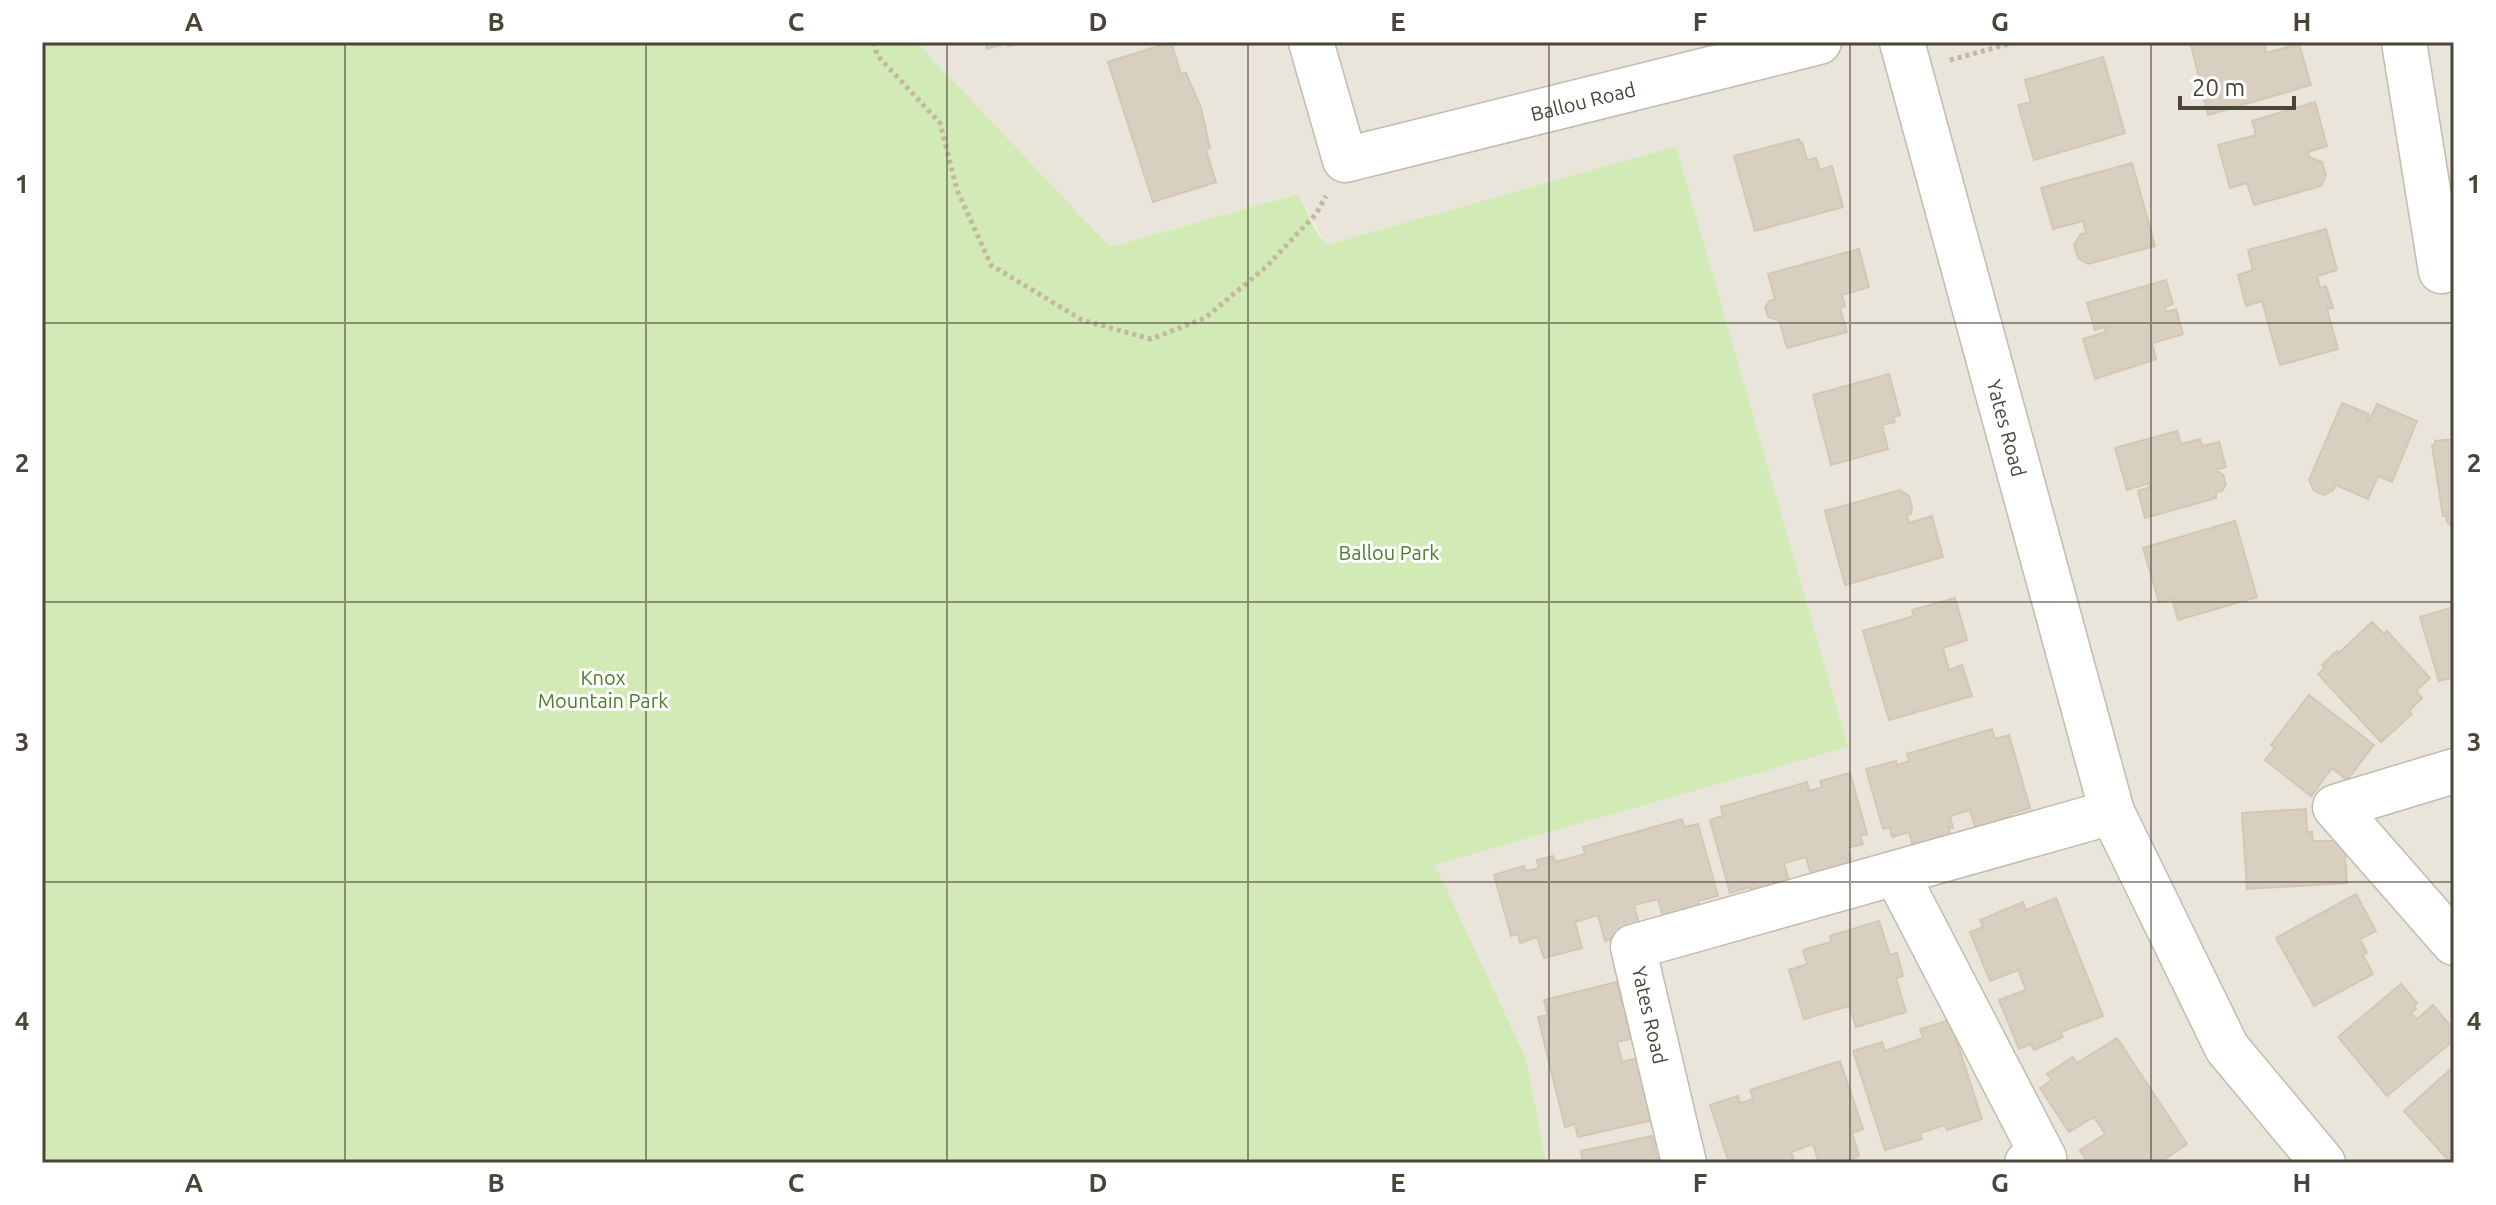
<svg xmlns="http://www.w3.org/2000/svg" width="2496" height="1205" font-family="Ubuntu,sans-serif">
<rect width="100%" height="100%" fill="#f6f3ec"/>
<path fill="#eae5da" d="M 913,42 L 2454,42 L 2454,1163 L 1233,1163 L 1169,941 L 1847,747 L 1676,146 L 1326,245 L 1297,194 L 982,284 Z"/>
<path fill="#d2eab5" d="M 42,42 L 916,42 L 1110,247 L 1298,194 L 1315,229 L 1326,245 L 1676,146 L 1848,747 L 1435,865 L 1526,1059 L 1546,1163 L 42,1163 Z"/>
<path fill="#d8cfc1" stroke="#d3c7b4" stroke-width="2" d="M 985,42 L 1022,42 L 1008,46 L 1007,43 L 987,49 Z
M 1171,42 L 1181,74 L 1186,73 L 1201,108 L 1210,148 L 1206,150 L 1216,182 L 1153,202 L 1108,62 Z
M 2200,42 L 2269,42 L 2264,43 L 2266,53 L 2299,44 L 2311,85 L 2208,115 L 2191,45 Z
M 2103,57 L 2125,133 L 2034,160 L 2018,105 L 2031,102 L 2025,80 Z
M 2315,102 L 2327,146 L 2308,152 L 2309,157 L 2322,162 L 2326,175 L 2321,186 L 2254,205 L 2247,183 L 2230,188 L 2218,145 L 2256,135 L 2252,121 Z
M 1799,139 L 1800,143 L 1802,142 L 1807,160 L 1816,158 L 1820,170 L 1832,166 L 1843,207 L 1755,231 L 1734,156 Z
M 2132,163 L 2155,246 L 2088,264 L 2078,258 L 2074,245 L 2081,234 L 2086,233 L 2083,221 L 2053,229 L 2041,188 Z
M 2326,229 L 2337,270 L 2317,276 L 2320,288 L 2326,286 L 2333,308 L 2327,309 L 2338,349 L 2280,365 L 2262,301 L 2246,306 L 2238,275 L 2253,270 L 2248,250 Z
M 1859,249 L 1869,287 L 1842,295 L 1845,306 L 1840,308 L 1847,332 L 1787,348 L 1779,320 L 1768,317 L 1765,308 L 1769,301 L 1775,299 L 1768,274 Z
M 2166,280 L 2173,304 L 2165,307 L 2166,312 L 2176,309 L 2183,334 L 2152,343 L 2156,359 L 2095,379 L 2083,339 L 2106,332 L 2105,327 L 2095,330 L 2087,303 Z
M 1889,374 L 1900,415 L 1893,417 L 1895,422 L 1882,425 L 1888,449 L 1831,465 L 1813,395 Z
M 2342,403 L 2369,414 L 2367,420 L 2369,421 L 2377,404 L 2417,421 L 2392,482 L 2378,476 L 2368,499 L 2336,485 L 2333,490 L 2324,495 L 2314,491 L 2309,480 Z
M 2177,431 L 2181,444 L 2200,439 L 2202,446 L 2219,442 L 2226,467 L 2215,470 L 2223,475 L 2226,484 L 2222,491 L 2216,492 L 2216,498 L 2145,518 L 2138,491 L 2150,487 L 2149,483 L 2127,490 L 2115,448 Z
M 2454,439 L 2454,528 L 2447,522 L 2446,516 L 2443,516 L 2432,445 L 2435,445 L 2435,441 Z
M 1900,490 L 1909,496 L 1912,507 L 1911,514 L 1907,515 L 1909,523 L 1932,516 L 1943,557 L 1845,585 L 1825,511 Z
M 2235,521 L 2257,597 L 2178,620 L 2172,599 L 2159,602 L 2143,548 Z
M 1955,598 L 1967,640 L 1943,648 L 1949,670 L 1962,665 L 1972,696 L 1889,720 L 1863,631 L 1914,616 L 1912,610 Z
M 2454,607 L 2454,677 L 2439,681 L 2420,617 Z
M 2372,622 L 2384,634 L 2387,631 L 2430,678 L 2416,691 L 2422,698 L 2409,711 L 2412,714 L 2381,742 L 2318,674 L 2325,668 L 2322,665 L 2337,651 L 2339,653 Z
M 2309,695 L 2374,745 L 2347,780 L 2332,768 L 2311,796 L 2265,760 L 2275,748 L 2271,745 Z
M 1992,729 L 1995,739 L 2009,735 L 2030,808 L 2010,814 L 2014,826 L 1978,836 L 1970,810 L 1950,816 L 1953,828 L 1948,827 L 1953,842 L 1915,853 L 1909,832 L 1892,837 L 1890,827 L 1883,829 L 1866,769 L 1896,761 L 1897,765 L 1909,761 L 1907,754 Z
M 1850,773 L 1867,834 L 1860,836 L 1863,844 L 1847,848 L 1851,859 L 1847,860 L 1850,871 L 1813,882 L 1806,857 L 1784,863 L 1791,889 L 1753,899 L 1750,887 L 1730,893 L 1710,820 L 1723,816 L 1721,807 L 1807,782 L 1809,791 L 1822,787 L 1820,781 Z
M 2306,809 L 2307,832 L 2312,832 L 2313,841 L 2344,841 L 2347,883 L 2247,889 L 2242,813 Z
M 1682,819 L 1684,827 L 1698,824 L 1718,896 L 1698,901 L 1702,914 L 1665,924 L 1658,899 L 1634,905 L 1641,931 L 1605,941 L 1598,915 L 1575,922 L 1582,948 L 1544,958 L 1537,937 L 1520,943 L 1518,934 L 1511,936 L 1494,875 L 1524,866 L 1526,871 L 1539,868 L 1537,860 L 1553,856 L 1555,862 L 1585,854 L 1583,847 Z
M 2356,894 L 2376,931 L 2360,939 L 2367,953 L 2363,955 L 2373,974 L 2314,1006 L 2276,938 Z
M 2056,898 L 2103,1016 L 2061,1032 L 2063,1037 L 2034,1050 L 2031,1044 L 2019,1049 L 1999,1000 L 2026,990 L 2018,970 L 1990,981 L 1970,932 L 1983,927 L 1980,920 L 2023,902 L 2026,910 Z
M 1879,921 L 1890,955 L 1897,953 L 1903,976 L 1896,978 L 1906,1012 L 1856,1027 L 1849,1006 L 1804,1019 L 1789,970 L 1807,964 L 1803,950 L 1831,942 L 1830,936 Z
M 1617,982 L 1622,1003 L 1634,1000 L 1643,1036 L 1617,1042 L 1622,1062 L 1638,1058 L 1653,1120 L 1578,1137 L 1575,1124 L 1565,1127 L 1538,1017 L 1548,1015 L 1544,1000 Z
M 2401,984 L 2417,1003 L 2414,1006 L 2416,1009 L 2411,1013 L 2417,1019 L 2433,1005 L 2454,1030 L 2454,1040 L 2387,1096 L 2338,1037 Z
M 1950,1020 L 1982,1119 L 1947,1130 L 1945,1125 L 1920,1133 L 1922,1139 L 1885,1150 L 1853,1051 L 1882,1042 L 1885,1051 L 1923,1038 L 1920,1029 Z
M 2117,1038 L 2187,1144 L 2159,1163 L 2088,1163 L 2080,1150 L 2105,1134 L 2094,1117 L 2069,1132 L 2040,1088 L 2052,1080 L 2047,1074 L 2073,1057 L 2077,1063 Z
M 1840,1061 L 1863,1129 L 1852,1133 L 1859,1156 L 1840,1163 L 1819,1163 L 1813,1144 L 1791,1152 L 1795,1163 L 1729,1163 L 1710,1105 L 1738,1096 L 1740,1103 L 1753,1099 L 1750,1090 Z
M 2454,1066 L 2454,1163 L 2451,1163 L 2404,1111 Z
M 1652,1136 L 1657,1158 L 1669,1155 L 1671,1163 L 1583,1163 L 1581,1151 Z"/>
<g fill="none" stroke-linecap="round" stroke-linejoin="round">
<defs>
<g id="minor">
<path id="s1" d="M 1311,42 L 1345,160 L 1819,42"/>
<path id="s2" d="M 1902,42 L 2112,812 L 2227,1048 L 2323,1163"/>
<path d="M 2404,42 L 2441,271 L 2454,268"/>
<path d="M 2454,771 L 2335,807 L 2454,943"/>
<path d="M 1896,873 L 2044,1158 L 2027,1163"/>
<path d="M 1684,1163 L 1633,947 L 2112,812"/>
</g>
</defs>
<use href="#minor" stroke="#c2bbae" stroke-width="47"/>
<path stroke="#c4b79f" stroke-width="5" stroke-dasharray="4 4" stroke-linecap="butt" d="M 874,42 L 877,55 L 940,123 L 957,190 L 991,265 L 1082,320 L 1151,339 L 1205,318 L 1266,267 L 1316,214 L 1326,196
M 1950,60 L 2016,42"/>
<use href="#minor" stroke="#fff" stroke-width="44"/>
</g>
<path fill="none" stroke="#4b4439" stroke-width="2" stroke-opacity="0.55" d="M 345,42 L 345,1163M 646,42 L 646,1163M 947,42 L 947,1163M 1248,42 L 1248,1163M 1549,42 L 1549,1163M 1850,42 L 1850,1163M 2151,42 L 2151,1163M 42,323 L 2454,323M 42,602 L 2454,602M 42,882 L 2454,882"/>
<g text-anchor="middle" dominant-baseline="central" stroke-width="6" stroke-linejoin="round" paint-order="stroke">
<g font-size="20" fill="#4b4439" stroke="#fff">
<text stroke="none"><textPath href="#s1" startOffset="368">Ballou Road</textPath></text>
<text stroke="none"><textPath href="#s2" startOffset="400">Yates Road</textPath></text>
<text transform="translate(1650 1015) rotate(77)">Yates Road</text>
</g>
<g font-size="20" fill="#4a7f2a" stroke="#fff">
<text x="1389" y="552">Ballou Park</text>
<text x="603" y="677">Knox<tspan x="603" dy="23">Mountain Park</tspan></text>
</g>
</g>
<rect width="2496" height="1205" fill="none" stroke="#ffffff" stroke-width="88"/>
<path d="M2180 96v12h114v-12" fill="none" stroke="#4b4439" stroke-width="4"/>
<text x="2192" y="96" font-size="24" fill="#4b4439" stroke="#ffffff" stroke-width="6" paint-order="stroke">20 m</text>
<rect x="44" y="44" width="2408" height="1117" fill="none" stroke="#4b4439" stroke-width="3"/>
<g font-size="26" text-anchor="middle" font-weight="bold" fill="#4b4439">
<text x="194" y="31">A</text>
<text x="496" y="31">B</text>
<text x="796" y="31">C</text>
<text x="1098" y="31">D</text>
<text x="1398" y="31">E</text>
<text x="1700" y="31">F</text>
<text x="2000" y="31">G</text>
<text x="2302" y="31">H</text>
<text x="22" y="193">1</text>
<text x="2474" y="193">1</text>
<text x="22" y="472">2</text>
<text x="2474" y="472">2</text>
<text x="22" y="751">3</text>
<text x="2474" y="751">3</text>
<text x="22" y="1030">4</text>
<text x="2474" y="1030">4</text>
<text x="194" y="1192">A</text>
<text x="496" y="1192">B</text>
<text x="796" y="1192">C</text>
<text x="1098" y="1192">D</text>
<text x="1398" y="1192">E</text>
<text x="1700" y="1192">F</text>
<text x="2000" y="1192">G</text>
<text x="2302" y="1192">H</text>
</g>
</svg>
